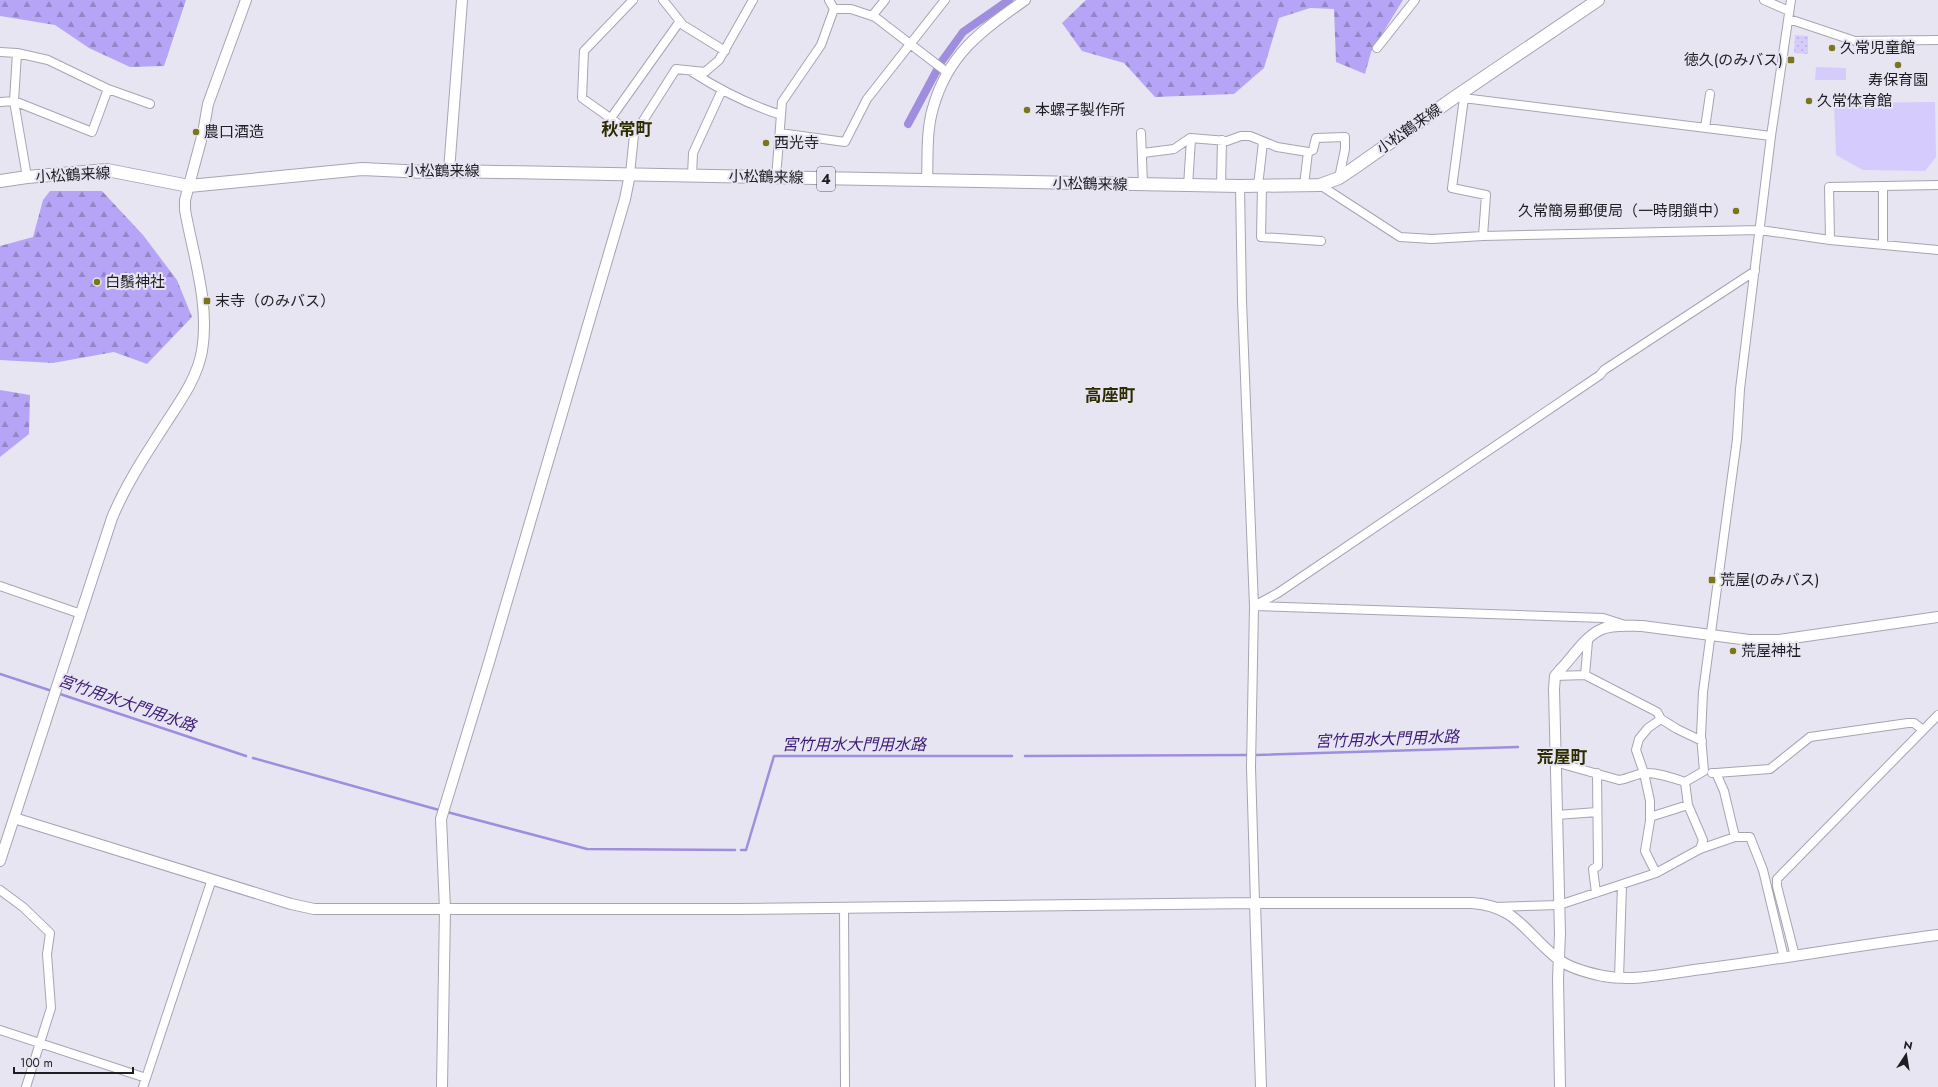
<svg xmlns="http://www.w3.org/2000/svg" width="1938" height="1087" font-family="Jost,'Noto Sans JP',sans-serif">
<defs>
<pattern id="forest-firs" width="22" height="20" patternUnits="userSpaceOnUse"><rect width="22" height="20" fill="#b6a5f6"/><path d="M5 1l3.5 6h-7zM16 11l3.5 6h-7z" fill="#9386c7"/></pattern>
<pattern id="park-dots" width="8" height="8" patternUnits="userSpaceOnUse"><rect width="8" height="8" fill="#d5cbfd"/><path d="M2 2h.1M6 6h.1" fill="none" stroke="#b6aed9" stroke-width="1.8" stroke-linecap="round"/></pattern>
</defs>
<rect width="100%" height="100%" fill="#e8e5f3"/>
<path fill="#d5cbfd" d="M 1816,67 L 1846,68 L 1846,80 L 1815,80 Z
M 1935,102 L 1936,157 L 1925,171 L 1863,170 L 1836,155 L 1834,103 Z"/>
<path fill="url(#forest-firs)" d="M 0,0 L 186,0 L 164,66 L 130,67 L 89,48 L 55,25 L 0,16 Z
M 1086,0 L 1403,0 L 1371,52 L 1365,74 L 1336,62 L 1334,9 L 1310,8 L 1279,18 L 1264,68 L 1234,94 L 1155,97 L 1124,63 L 1082,51 L 1062,23 Z
M 50,191 L 102,191 L 143,235 L 177,280 L 192,317 L 147,364 L 114,352 L 53,363 L 0,360 L 0,246 L 33,237 L 43,200 Z
M 0,390 L 30,395 L 29,434 L 0,457 Z"/>
<path fill="url(#park-dots)" d="M 1795,35 L 1808,36 L 1808,54 L 1794,53 Z"/>
<g fill="none" stroke-linecap="round" stroke-linejoin="round">
<path stroke="#9f8ddd" stroke-width="2.5" d="M 0,674 L 52,691
M 57,693 L 246,756
M 1256,755 L 1518,747
M 1025,756 L 1247,755
M 253,758 L 439,810
M 447,812 L 587,849 L 735,850
M 741,850 L 746,850 L 774,756 L 1012,756"/>
<path stroke="#9f8ddd" stroke-width="8" d="M 942,61 L 963,32 L 1009,0
M 908,124 L 937,70"/>
<defs>
<path id="minor" d="M 633,0 L 584,51 L 582,98 L 634,135
M 663,0 L 683,25 L 725,51
M 1764,0 L 1789,11
M 834,9 L 851,9 L 875,17 L 948,73
M 872,16 L 885,0
M 1789,19 L 1855,41 L 1938,40
M 1377,48 L 1415,0
M 0,52 L 17,53 L 14,101 L 27,177
M 17,53 L 48,60 L 108,89 L 150,104
M 692,72 C 720,90 750,105 781,115
M 1455,97 L 1771,136
M 1464,98 L 1452,188 L 1486,195 L 1483,236
M 0,102 L 14,101 L 92,132 L 108,89
M 611,118 L 680,21
M 1705,128 L 1710,94
M 780,133 L 845,142 L 867,99 L 945,0
M 1141,133 L 1143,185
M 1143,153 L 1174,149 L 1190,138 L 1227,141 L 1241,136 L 1250,136 L 1277,147 L 1308,152 L 1313,150 L 1316,138 L 1345,137 L 1345,149 L 1339,178
M 630,174 L 634,135 L 676,69 L 705,72 L 719,60 L 753,0
M 692,176 L 693,153 L 722,90
M 776,178 L 782,102 L 821,45 L 834,9 L 829,0
M 1304,185 L 1308,152
M 1320,185 L 1400,237 L 1432,239 L 1483,236 L 1760,230 L 1830,240 L 1938,250
M 1188,186 L 1191,139
M 1221,186 L 1222,140
M 1240,186 L 1242,301 L 1254,606 L 1251,767 L 1255,903
M 1258,186 L 1263,142
M 1262,186 L 1261,237 L 1321,241
M 1883,186 L 1883,245
M 1830,240 L 1829,187 L 1938,185
M 0,586 L 81,614
M 1254,606 L 1278,593 L 1600,375 L 1604,370 L 1755,271
M 1255,606 L 1603,618 L 1622,624
M 1585,675 L 1588,641
M 1555,676 L 1585,675 L 1657,712 L 1661,719
M 1555,762 L 1619,780 C 1628,779 1636,774 1644,773 C 1657,772 1673,778 1685,782
M 1712,773 L 1716,773 L 1724,791 L 1735,837
M 1716,773 L 1770,769 L 1810,737 L 1908,723 L 1914,723 L 1923,730
M 1557,815 L 1597,812
M 1650,817 L 1688,805
M 1700,849 L 1735,837 L 1750,837 L 1763,870 L 1784,958
M 1656,873 L 1645,851 L 1650,821 L 1650,801 L 1644,773 L 1636,750 L 1639,739 L 1648,728 L 1661,719 L 1677,729 L 1702,741
M 0,890 L 23,907 L 50,933 L 47,954 L 51,1008 L 26,1087
M 1596,893 L 1593,869 L 1598,866 L 1597,773
M 1494,907 L 1559,905 L 1656,873 L 1700,849 L 1703,840 L 1688,805 L 1685,782 L 1704,771 L 1701,736 L 1703,692 L 1737,439 L 1740,389 L 1771,136 L 1791,0
M 844,908 L 845,1087
M 1795,956 L 1777,886 L 1777,879 L 1938,715
M 1619,978 L 1622,885
M 0,1030 L 146,1078
M 143,1087 L 212,879"/>
<path id="tertiary" d="M 449,171 L 462,0
M 927,181 C 928,158 926,131 933,108 C 948,54 981,31 1025,0
M 14,818 L 291,904 L 314,909 L 739,909 L 1255,903 L 1472,903 C 1517,906 1526,934 1558,959 C 1569,968 1589,973 1603,976 C 1635,982 1670,973 1702,969 C 1781,959 1859,945 1938,935
M 0,861 L 112,518 C 126,484 146,454 166,423 C 181,400 197,378 202,351 C 210,304 193,255 185,210 L 185,200 L 203,133 L 208,104 L 246,0
M 1255,903 L 1261,1087
M 442,1087 L 445,909 L 441,819 L 489,662 L 625,199 L 630,174
M 1560,1087 L 1558,979 L 1560,934 L 1554,689 L 1555,676 L 1560,670 C 1573,657 1585,636 1602,629 C 1614,624 1630,626 1642,626 L 1749,640 L 1779,640 L 1938,617"/>
<path id="primary" d="M 0,181 L 27,177 L 107,170 L 189,186 L 362,169 L 426,172 L 449,171 L 1240,186 L 1320,185 L 1339,178 L 1354,168 L 1455,97 L 1598,0"/>
</defs>
<use href="#minor" stroke="#a7a4b2" stroke-width="10"/>
<use href="#tertiary" stroke="#a7a4b2" stroke-width="12"/>
<use href="#primary" stroke="#a7a4b2" stroke-width="14"/>
<use href="#minor" stroke="#fff" stroke-width="8"/>
<use href="#tertiary" stroke="#fff" stroke-width="10"/>
<use href="#primary" stroke="#fff" stroke-width="12"/>
</g>
<g fill="#7b761b" stroke="#e8e5f3" stroke-width="1.5">
<circle cx="1832" cy="48" r="4"/>
<rect x="1787" y="56" width="8" height="8" rx="2"/>
<circle cx="1898" cy="65" r="4"/>
<circle cx="1809" cy="101" r="4"/>
<circle cx="1027" cy="110" r="4"/>
<circle cx="196" cy="132" r="4"/>
<circle cx="766" cy="143" r="4"/>
<circle cx="1736" cy="211" r="4"/>
<circle cx="97" cy="282" r="4"/>
<rect x="203" y="297" width="8" height="8" rx="2"/>
<rect x="1708" y="576" width="8" height="8" rx="2"/>
<circle cx="1733" cy="651" r="4"/>
</g>
<g text-anchor="middle" dominant-baseline="central" stroke-width="4" stroke-linejoin="round" paint-order="stroke">
<rect fill="#e8e5f3" stroke="#5b5961" stroke-width="1" x="817" y="167" width="18" height="24" rx="3"/>
<g font-size="14" font-weight="bold" fill="#1e1d22">
<text x="826" y="179">4</text>
</g>
<g font-size="15" fill="#1e1d22" stroke="#e8e5f3" text-anchor="start">
<text x="1840" y="48">久常児童館</text>
<text x="1783" y="60" text-anchor="end">徳久(のみバス)</text>
<text x="1898" y="80" text-anchor="middle">寿保育園</text>
<text x="1817" y="101">久常体育館</text>
<text x="1035" y="110">本螺子製作所</text>
<text x="204" y="132">農口酒造</text>
<text x="774" y="143">西光寺</text>
<text x="1728" y="211" text-anchor="end">久常簡易郵便局（一時閉鎖中）</text>
<text x="105" y="282">白鬚神社</text>
<text x="215" y="301">末寺（のみバス）</text>
<text x="1720" y="580">荒屋(のみバス)</text>
<text x="1741" y="651">荒屋神社</text>
</g>
<g font-size="15" fill="#1e1d22" stroke="#e8e5f3">
<text transform="translate(1409 129) rotate(-35)">小松鶴来線</text>
<text x="442" y="171">小松鶴来線</text>
<text transform="translate(73 175) rotate(-3)">小松鶴来線</text>
<text transform="translate(766 177) rotate(1)">小松鶴来線</text>
<text transform="translate(1090 184) rotate(1)">小松鶴来線</text>
</g>
<g font-size="16" font-style="italic" fill="#3d1b78" stroke="#e8e5f3">
<text transform="translate(127 703) rotate(19)">宮竹用水大門用水路</text>
<text transform="translate(1387 739) rotate(-2)">宮竹用水大門用水路</text>
<text x="854" y="744">宮竹用水大門用水路</text>
</g>
<g font-size="17" font-weight="bold" fill="#2d2b00" stroke="#e8e5f3">
<text x="627" y="129">秋常町</text>
<text x="1110" y="395">高座町</text>
<text x="1562" y="757">荒屋町</text>
</g>
</g>
<g transform="translate(1906 1055) rotate(12)" stroke="#e8e5f3" stroke-width="3" paint-order="stroke">
<path d="M0-3L7 15L0 10L-7 15Z" fill="#1e1d22"/>
<text y="-6" font-size="11" font-weight="bold" text-anchor="middle" fill="#1e1d22">N</text>
</g>
<path d="M14 1067v6h119v-6" fill="none" stroke="#1e1d22" stroke-width="2"/>
<text x="20" y="1067" font-size="12" fill="#1e1d22" stroke="#e8e5f3" stroke-width="3" paint-order="stroke">100 m</text>
</svg>
